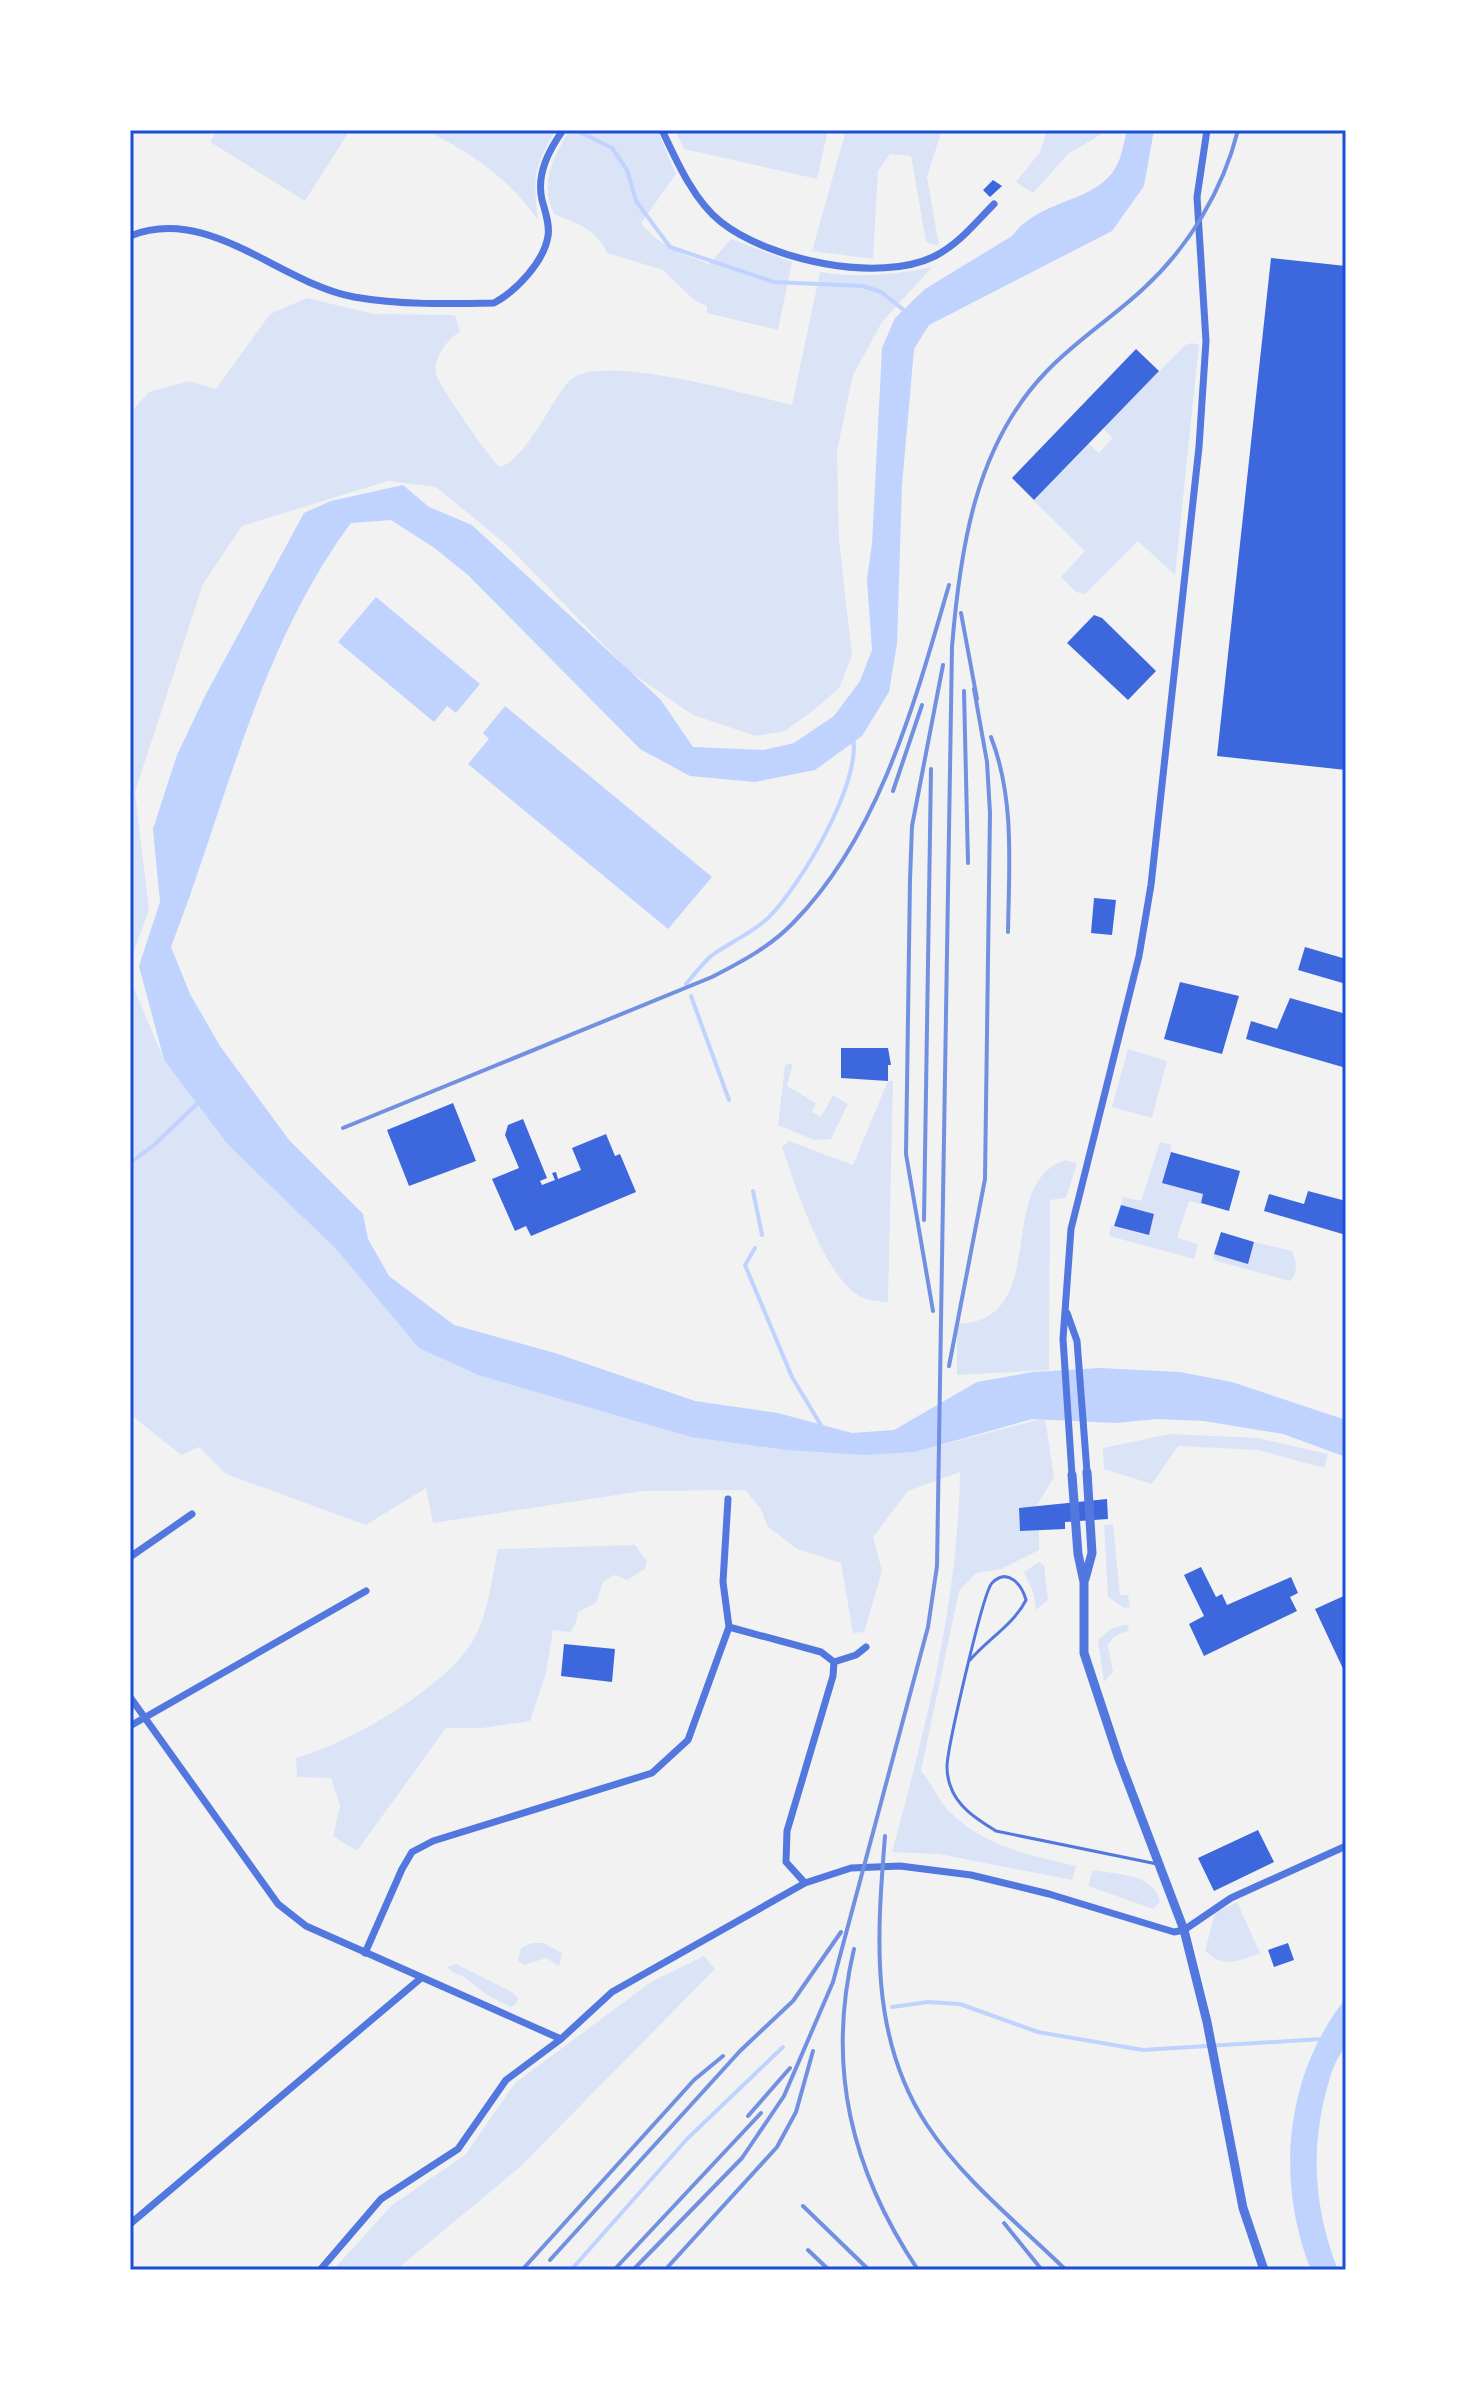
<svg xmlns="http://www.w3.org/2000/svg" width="1476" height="2400" font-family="Inter,sans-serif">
<rect width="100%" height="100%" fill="#f2f2f2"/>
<path fill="#dbe4f7" d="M 217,130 L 350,130 L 305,201 L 210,142 Z
M 425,130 L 556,130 C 533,169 533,176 538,220 C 510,179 469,151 425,130 Z
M 570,130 L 657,130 L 676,174 L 641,223 C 659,246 682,254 709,264 L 731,239 L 792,262 L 778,330 L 707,313 L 707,306 L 694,300 L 663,270 L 607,253 C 596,229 578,224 554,214 C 539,183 553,157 570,130 Z
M 675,130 L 828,130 L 817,179 L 684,149 Z
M 846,130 L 942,130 L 927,177 L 939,246 L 926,242 L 911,156 L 890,154 L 878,171 L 873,259 L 812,251 Z
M 1047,130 L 1108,130 L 1068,154 L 1033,193 L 1016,182 L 1040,152 Z
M 932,267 L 882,322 L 853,375 L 837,451 L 839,540 L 852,656 L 839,688 L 814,710 L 785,731 L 756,736 L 693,715 L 629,671 L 508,546 L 436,487 L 388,481 L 242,526 L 203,584 L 135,792 L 149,910 L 130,961 L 130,413 L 149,392 L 189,381 L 216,389 L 270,314 L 307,298 L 374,314 L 455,315 L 460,332 C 448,338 433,359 436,374 C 438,384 492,462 500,467 C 528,457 550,402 569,381 C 597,350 752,396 792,405 L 820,272 C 860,278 893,275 932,267 Z
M 1192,343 L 1199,345 L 1175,575 L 1138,541 L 1085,594 L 1076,592 L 1061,577 L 1085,551 L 1034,501 L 1089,444 L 1099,453 L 1113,438 L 1103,428 L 1185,345 Z
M 130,979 L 164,1060 L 229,1146 L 337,1250 L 420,1348 L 478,1375 L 866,1455 L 915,1452 L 1045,1418 L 1054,1477 L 1036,1507 L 1019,1508 L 1020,1531 L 1039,1530 L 1039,1550 L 1001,1569 L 976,1573 L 959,1591 L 921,1771 C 933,1784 938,1801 950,1812 C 985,1847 1030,1855 1076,1866 L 1072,1880 L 939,1854 L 892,1852 C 926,1727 958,1601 960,1472 L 908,1491 L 873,1537 L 882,1571 L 864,1632 L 853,1633 L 841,1563 L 797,1549 L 767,1526 L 761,1509 L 745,1490 L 643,1491 L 433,1523 L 426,1488 L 366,1525 L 226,1474 L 199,1447 L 181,1455 L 130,1414 Z
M 1128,1049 L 1167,1061 L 1152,1118 L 1112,1107 Z
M 793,1063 L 787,1086 L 816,1103 L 812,1112 L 821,1117 L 833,1095 L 848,1104 L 831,1139 L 814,1140 L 778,1125 L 785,1065 Z
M 888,1081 L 893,1081 L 888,1302 C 880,1301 870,1301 863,1298 C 825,1281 795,1185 782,1147 L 789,1141 L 853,1165 Z
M 1160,1142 L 1172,1145 L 1162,1183 L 1203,1194 L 1201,1204 L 1189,1201 L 1177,1238 L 1198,1244 L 1194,1259 L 1109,1236 L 1111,1226 L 1149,1235 L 1154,1214 L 1121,1205 L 1123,1197 L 1141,1201 Z
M 1065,1160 L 1077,1163 L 1066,1198 L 1050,1200 L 1049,1370 L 957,1375 L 957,1324 C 1054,1320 992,1185 1065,1160 Z
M 1254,1242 L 1292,1251 C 1297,1262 1298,1273 1290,1281 L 1213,1260 L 1214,1254 L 1248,1263 Z
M 1170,1434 L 1258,1438 L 1328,1454 L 1324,1468 L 1258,1450 L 1178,1446 L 1152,1484 L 1104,1469 L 1103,1448 Z
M 1113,1524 L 1120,1595 L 1128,1595 L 1130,1607 L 1124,1608 L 1108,1597 L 1104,1525 Z
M 635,1545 L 647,1561 L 645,1569 L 627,1580 L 614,1575 L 603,1582 L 596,1603 L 578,1612 L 576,1623 L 570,1632 L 553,1630 L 546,1673 L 530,1721 L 482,1728 L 446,1728 L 357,1851 L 333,1836 L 340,1806 L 331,1778 L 297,1777 L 296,1758 C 348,1744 454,1684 477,1633 C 489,1608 492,1576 498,1549 Z
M 1039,1562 L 1044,1565 L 1048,1600 L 1036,1610 L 1034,1594 L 1024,1572 Z
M 1123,1625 L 1128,1625 L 1129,1630 L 1114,1637 L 1108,1645 L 1113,1672 L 1104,1682 L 1098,1640 L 1111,1629 Z
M 1093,1870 C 1118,1875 1154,1873 1160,1902 L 1153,1909 L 1088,1886 Z
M 1237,1902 L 1260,1953 C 1238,1961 1224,1969 1205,1951 L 1215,1913 Z
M 532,1943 L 543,1943 L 562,1953 L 559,1966 L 546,1958 L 524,1965 L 518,1961 L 521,1948 Z
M 704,1956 L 715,1969 L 519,2168 L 396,2270 L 333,2270 L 392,2205 L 465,2155 L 515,2083 L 651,1982 Z
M 456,1964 L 512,1992 L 518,1998 L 515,2005 L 511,2007 C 494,1999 482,1993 470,1981 C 462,1974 453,1975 447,1967 Z"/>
<path fill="#bfd3fe" d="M 1127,130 L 1154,130 L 1144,186 L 1112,231 L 929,325 L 914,349 L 902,485 L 897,644 L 889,692 L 862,736 L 815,770 L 755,782 L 690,776 L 640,749 L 469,576 L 436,549 L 391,520 L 351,523 C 259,647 226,805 171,947 L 190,994 L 220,1046 L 289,1140 L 363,1214 L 368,1239 L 389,1276 L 454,1325 L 555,1353 L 695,1401 L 778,1413 L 852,1433 L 894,1430 L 977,1382 L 1033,1372 L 1100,1368 L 1180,1372 L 1232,1382 L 1346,1420 L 1346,1457 L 1283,1434 L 1204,1421 L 1157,1419 L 1116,1423 L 1032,1419 L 915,1452 L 866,1455 L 787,1450 L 691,1437 L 478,1375 L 419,1348 L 337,1250 L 229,1146 L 164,1060 L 139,966 L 160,902 L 153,829 L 177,755 L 206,694 L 304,513 L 331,501 L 403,485 L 429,507 L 472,525 L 661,700 L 693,747 L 764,750 L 794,743 L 834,716 L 860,681 L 872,650 L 867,579 L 872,544 L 882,348 L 895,318 L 925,289 L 1012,236 C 1040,198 1095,204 1116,167 C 1122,157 1124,141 1127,130 Z
M 376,597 L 480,684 L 456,713 L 447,706 L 434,722 L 338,642 Z
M 505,706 L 712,877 L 668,929 L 468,764 L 489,739 L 483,733 Z
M 1346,1998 L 1346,2047 C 1334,2060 1331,2074 1326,2092 C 1310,2153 1315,2212 1338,2270 L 1311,2270 C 1275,2181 1285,2074 1346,1998 Z"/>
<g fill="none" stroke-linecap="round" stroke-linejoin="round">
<path stroke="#bfd3fe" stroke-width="4" d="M 576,130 L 612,148 L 627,170 L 636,201 L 670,247 L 774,282 L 863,286 L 881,292 L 905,311
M 686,984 C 694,975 702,964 711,956 C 729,943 752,933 768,918 C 800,887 862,782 853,738
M 691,996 L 729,1100
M 130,1163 L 154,1145 L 200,1101
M 753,1191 L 762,1235
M 755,1248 L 745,1265 L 792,1377 L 822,1427
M 892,2007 L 928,2002 L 960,2004 L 1038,2032 L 1143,2050 L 1322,2039
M 571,2270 L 687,2139 L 783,2047"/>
</g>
<path fill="#3d67dc" d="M 993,180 L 1002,186 L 990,197 L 983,190 Z
M 1271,258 L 1346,266 L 1346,770 L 1217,756 Z
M 1136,349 L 1159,371 L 1034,500 L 1012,478 Z
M 1094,615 L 1102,618 L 1156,671 L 1128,700 L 1067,643 Z
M 1094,898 L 1116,900 L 1112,935 L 1091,933 Z
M 1305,947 L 1346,959 L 1346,984 L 1298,970 Z
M 1180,982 L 1239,996 L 1222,1054 L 1164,1039 Z
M 1290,998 L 1346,1014 L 1346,1068 L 1246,1039 L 1251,1021 L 1277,1029 Z
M 841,1048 L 888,1048 L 891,1065 L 888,1065 L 888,1081 L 841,1078 Z
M 453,1103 L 476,1161 L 409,1186 L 387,1130 Z
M 523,1119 L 547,1178 L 540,1181 L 542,1185 L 555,1180 L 552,1173 L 556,1172 L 558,1179 L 581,1170 L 572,1148 L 606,1134 L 615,1156 L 620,1154 L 636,1192 L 531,1236 L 526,1226 L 515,1231 L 492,1179 L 519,1168 L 505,1135 L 508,1125 Z
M 1171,1152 L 1240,1171 L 1229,1211 L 1201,1203 L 1203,1194 L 1162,1183 Z
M 1308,1191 L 1346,1201 L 1346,1235 L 1264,1211 L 1269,1194 L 1304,1204 Z
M 1121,1205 L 1154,1214 L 1149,1235 L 1114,1226 Z
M 1221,1232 L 1254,1242 L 1248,1264 L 1214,1254 Z
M 1107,1499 L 1108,1519 L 1065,1522 L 1065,1529 L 1020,1531 L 1019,1508 Z
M 1201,1567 L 1216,1597 L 1222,1594 L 1227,1605 L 1291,1577 L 1298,1593 L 1290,1597 L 1297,1611 L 1204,1656 L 1189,1624 L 1204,1616 L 1184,1575 Z
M 1346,1595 L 1346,1675 L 1315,1609 Z
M 564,1644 L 615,1649 L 612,1682 L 561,1676 Z
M 1258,1830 L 1274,1862 L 1214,1891 L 1198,1858 Z
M 1288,1943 L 1294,1960 L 1274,1967 L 1268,1950 Z"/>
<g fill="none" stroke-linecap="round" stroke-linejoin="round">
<path stroke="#5277de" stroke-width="3" d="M 970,1660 C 988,1639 1014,1624 1026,1600 C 1022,1585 1008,1567 992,1583 C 983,1592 947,1749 947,1767 C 947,1772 948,1779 950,1785 C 957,1807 977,1819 996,1831 L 1157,1864"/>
<path stroke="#5277de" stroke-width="7" d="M 662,130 C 676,160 694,201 721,222 C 769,260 879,284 935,256 C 959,244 976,222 994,204
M 130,236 C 209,204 279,283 354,297 C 399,305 449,304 494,303 C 516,291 544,262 548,236 C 550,225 545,211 542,200 C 536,174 549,150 563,130
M 1067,1313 L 1077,1341 L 1087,1472
M 1072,1475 L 1063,1339 L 1071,1229 L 1139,956 L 1151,885 L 1199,447 L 1206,341 L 1197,197 L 1207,130
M 130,1557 L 192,1514
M 729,1627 L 821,1652 L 834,1662 L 833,1676 L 787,1831 L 786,1862 L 805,1883
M 834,1662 L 856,1655 L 866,1647
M 130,1697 L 278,1904 L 306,1926 L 561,2039 L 612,1992 L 805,1883 L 851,1868 L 900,1866 L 971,1875 L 1049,1894 L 1174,1932 L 1184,1930 L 1231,1898 L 1346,1846
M 130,1726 L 366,1591
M 365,1953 L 402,1869 L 412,1852 L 433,1841 L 652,1773 L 688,1740 L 729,1627 L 723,1582 L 728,1499
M 130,2224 L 421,1978
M 320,2270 L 381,2199 L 458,2149 L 506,2080 L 561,2039"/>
<path stroke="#5277de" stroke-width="9" d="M 1072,1475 L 1078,1554 L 1084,1582 L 1084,1653 L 1119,1759 L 1184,1930 L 1207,2022 L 1243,2208 L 1264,2270
M 1085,1579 L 1092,1553 L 1087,1472"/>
<path stroke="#7290e2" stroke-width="4" d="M 961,613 L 977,699
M 964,691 L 968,863
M 991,737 C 1015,799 1009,866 1008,932
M 893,791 L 922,705
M 343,1128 L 712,977 C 741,962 770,947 793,923 C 880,835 915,701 949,585
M 924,1220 L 931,769
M 933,1311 L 906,1154 L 910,880 L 912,826 L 943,665
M 949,1366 L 985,1179 L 990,813 L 987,762 L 974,689
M 885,1836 C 877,1936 869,2037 927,2125 C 963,2180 1019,2224 1066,2270
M 854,1949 C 826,2067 851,2170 918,2270
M 748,2116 L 790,2068
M 803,2206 L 869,2270
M 1004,2223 L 1042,2270
M 808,2250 L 829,2270
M 550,2260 L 740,2051 L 793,2001 L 841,1932
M 522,2270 L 694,2080 L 723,2056
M 614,2270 L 761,2113
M 633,2270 L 742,2158 L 784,2096 L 833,1982 L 928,1627 L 937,1566 L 952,647 C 960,549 975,446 1046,372 C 1075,341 1112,318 1143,289 C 1189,247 1223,190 1238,130
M 665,2270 L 777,2147 L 796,2112 L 813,2051"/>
</g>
<rect width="1476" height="2400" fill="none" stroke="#ffffff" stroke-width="264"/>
<rect x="132" y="132" width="1212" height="2136" fill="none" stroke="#1d4ed8" stroke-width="3"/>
</svg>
